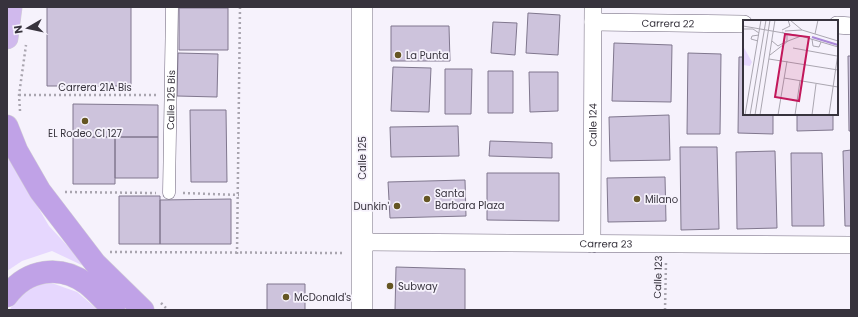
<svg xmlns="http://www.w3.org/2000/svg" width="858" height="317" font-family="Poppins,sans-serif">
<rect width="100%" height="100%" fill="#f6f2fc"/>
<path fill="#e6d7fe" d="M 7,154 L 49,226 L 88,268 L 52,251 L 22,261 L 7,271 Z
M 46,281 L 77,292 L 98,310 L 10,310 L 16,297 Z"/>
<path fill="#cdc3dc" stroke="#80778e" d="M 47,7 L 131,7 L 131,86 L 47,86 Z
M 179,8 L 228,8 L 228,50 L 179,50 Z
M 528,13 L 560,15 L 558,55 L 526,53 Z
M 493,22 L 517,23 L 515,55 L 491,53 Z
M 391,26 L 449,26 L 450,61 L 391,61 Z
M 614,43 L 672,45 L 671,102 L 612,101 Z
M 178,53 L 218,54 L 217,97 L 177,96 Z
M 688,53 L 721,54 L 720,134 L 687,134 Z
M 848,56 L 851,56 L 851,131 L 849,131 Z
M 739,57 L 744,57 L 744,114 L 773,114 L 773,134 L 738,133 Z
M 393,67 L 431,68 L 429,112 L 391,111 Z
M 445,69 L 472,69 L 471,114 L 445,114 Z
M 488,71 L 513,71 L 513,113 L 488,113 Z
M 529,72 L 558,72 L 558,111 L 530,112 Z
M 73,104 L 158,105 L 158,137 L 73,137 Z
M 190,110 L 226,110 L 227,182 L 191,182 Z
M 797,114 L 833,114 L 833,130 L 797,131 Z
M 669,115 L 670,160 L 610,161 L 609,117 Z
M 458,126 L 459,156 L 391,157 L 390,127 Z
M 73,137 L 115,137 L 115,184 L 73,184 Z
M 115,137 L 158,137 L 158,178 L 115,178 Z
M 490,141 L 552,143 L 552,158 L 489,156 Z
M 680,147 L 717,147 L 719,229 L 681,230 Z
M 851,150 L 851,226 L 845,226 L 843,151 Z
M 775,151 L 777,228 L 737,229 L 736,152 Z
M 791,153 L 822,153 L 824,226 L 792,226 Z
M 487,173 L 559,173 L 559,221 L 487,220 Z
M 665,177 L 666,221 L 608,222 L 607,178 Z
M 465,180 L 466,216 L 390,218 L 388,182 Z
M 119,196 L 160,196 L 160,244 L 119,244 Z
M 231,199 L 231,244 L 160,244 L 160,200 Z
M 396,267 L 465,269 L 465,310 L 395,310 Z
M 267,284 L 305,284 L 305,310 L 267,310 Z"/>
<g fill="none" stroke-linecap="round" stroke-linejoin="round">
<defs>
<g id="pedestrian">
<path id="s1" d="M 169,193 L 172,7"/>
</g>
<g id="minor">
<path id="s2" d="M 593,22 L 744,24"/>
<path d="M 837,25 L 851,26"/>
<path id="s3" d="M 362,242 L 851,245"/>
<path id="s4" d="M 592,244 L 593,7"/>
</g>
<path id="tertiary" d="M 362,310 L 362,7"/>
<path id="primary" d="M 7,38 L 11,7"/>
<path id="trunk" d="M 7,126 L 17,151 L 40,191 L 95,263 L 143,310
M 7,296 C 27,269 60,264 87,284 C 97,292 105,302 114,310"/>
</defs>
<use href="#pedestrian" stroke="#6d647a" stroke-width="13"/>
<use href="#minor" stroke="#6d647a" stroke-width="18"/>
<use href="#tertiary" stroke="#6d647a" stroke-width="22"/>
<use href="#primary" stroke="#d3d2d4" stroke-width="23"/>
<use href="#trunk" stroke="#d3d2d4" stroke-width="23"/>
<path stroke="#a9a5af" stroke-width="2.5" stroke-dasharray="2 3" stroke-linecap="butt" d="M 19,95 L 157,95
M 20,111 L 19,95 L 26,45
M 65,192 L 156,193
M 183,193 L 239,195
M 110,252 L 345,253
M 237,254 L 240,7
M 161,303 L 168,310
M 665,310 L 666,261"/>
<use href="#pedestrian" stroke="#fff" stroke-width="12"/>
<use href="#minor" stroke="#fff" stroke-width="17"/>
<use href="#tertiary" stroke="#fff" stroke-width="21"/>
<use href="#primary" stroke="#d0b9ed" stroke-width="22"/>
<use href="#trunk" stroke="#c0a2e7" stroke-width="22"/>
</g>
<g fill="#655623" stroke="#f6f2fc" stroke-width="1.5">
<circle cx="398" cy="55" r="4"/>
<circle cx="85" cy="121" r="4"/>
<circle cx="427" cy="199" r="4"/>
<circle cx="637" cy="199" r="4"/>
<circle cx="397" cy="206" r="4"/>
<circle cx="390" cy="286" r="4"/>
<circle cx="286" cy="297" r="4"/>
</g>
<g text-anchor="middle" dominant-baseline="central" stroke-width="3.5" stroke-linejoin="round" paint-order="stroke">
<g font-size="10" fill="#37333d" stroke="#f6f2fc">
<text stroke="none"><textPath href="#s2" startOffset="75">Carrera 22</textPath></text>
<text x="95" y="87">Carrera 21A Bis</text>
<text stroke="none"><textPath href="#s1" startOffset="93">Calle 125 Bis</textPath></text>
<text stroke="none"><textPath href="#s4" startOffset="119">Calle 124</textPath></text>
<text transform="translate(362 158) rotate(-90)">Calle 125</text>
<text stroke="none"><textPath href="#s3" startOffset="244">Carrera 23</textPath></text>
<text transform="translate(658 277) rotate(-88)">Calle 123</text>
</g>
<g font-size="10" fill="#37333d" stroke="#f6f2fc" text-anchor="start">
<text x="406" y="55">La Punta</text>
<text x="85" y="133" text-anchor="middle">EL Rodeo Cl 127</text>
<text x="435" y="193">Santa<tspan x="435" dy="12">Barbara Plaza</tspan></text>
<text x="645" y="199">Milano</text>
<text x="389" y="206" text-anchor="end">Dunkin'</text>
<text x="398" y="286">Subway</text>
<text x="294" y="297">McDonald's</text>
</g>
</g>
<g transform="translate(743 20)">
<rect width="95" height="95" fill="#f6f2fc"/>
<path d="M 0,26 L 9,42 L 7,46 L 0,45 Z" fill="#e6d7fe"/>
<path fill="none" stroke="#aa87d7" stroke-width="2" d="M 69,17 L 95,25"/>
<path fill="none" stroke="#aaa6b0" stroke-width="1" d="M 47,0 L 59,10M 0,6 L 58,16 L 95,27M 0,9 L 10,9 L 16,13M 39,10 L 47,6 L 45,0M 42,11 L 59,10 L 95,21M 72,14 L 75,0M 69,19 L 70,26 L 76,27 L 78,22M 15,21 L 8,19 L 9,16 L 16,15M 29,21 L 35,26 L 44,21 L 44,15 L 39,12M 50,28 L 94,36M 27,35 L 45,21 L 58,16M 26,39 L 95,50M 41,58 L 95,67M 2,95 L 18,0M 7,95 L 23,0M 12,95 L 27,0M 17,95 L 32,0M 35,95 L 44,41M 52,95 L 57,61M 69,95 L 73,64M 86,95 L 95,33"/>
<path fill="#c2185b" fill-opacity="0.15" stroke="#c2185b" stroke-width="2" d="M 42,14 L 66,17 L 56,81 L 32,77 Z"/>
<rect width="95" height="95" fill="none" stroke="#37333d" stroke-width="2"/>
</g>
<rect width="858" height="317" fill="none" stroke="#37333d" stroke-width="16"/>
<g transform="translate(28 28) rotate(261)" stroke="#f6f2fc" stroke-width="3" paint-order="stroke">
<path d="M0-3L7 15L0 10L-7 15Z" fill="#37333d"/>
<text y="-6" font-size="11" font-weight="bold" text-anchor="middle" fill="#37333d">N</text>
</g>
</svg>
